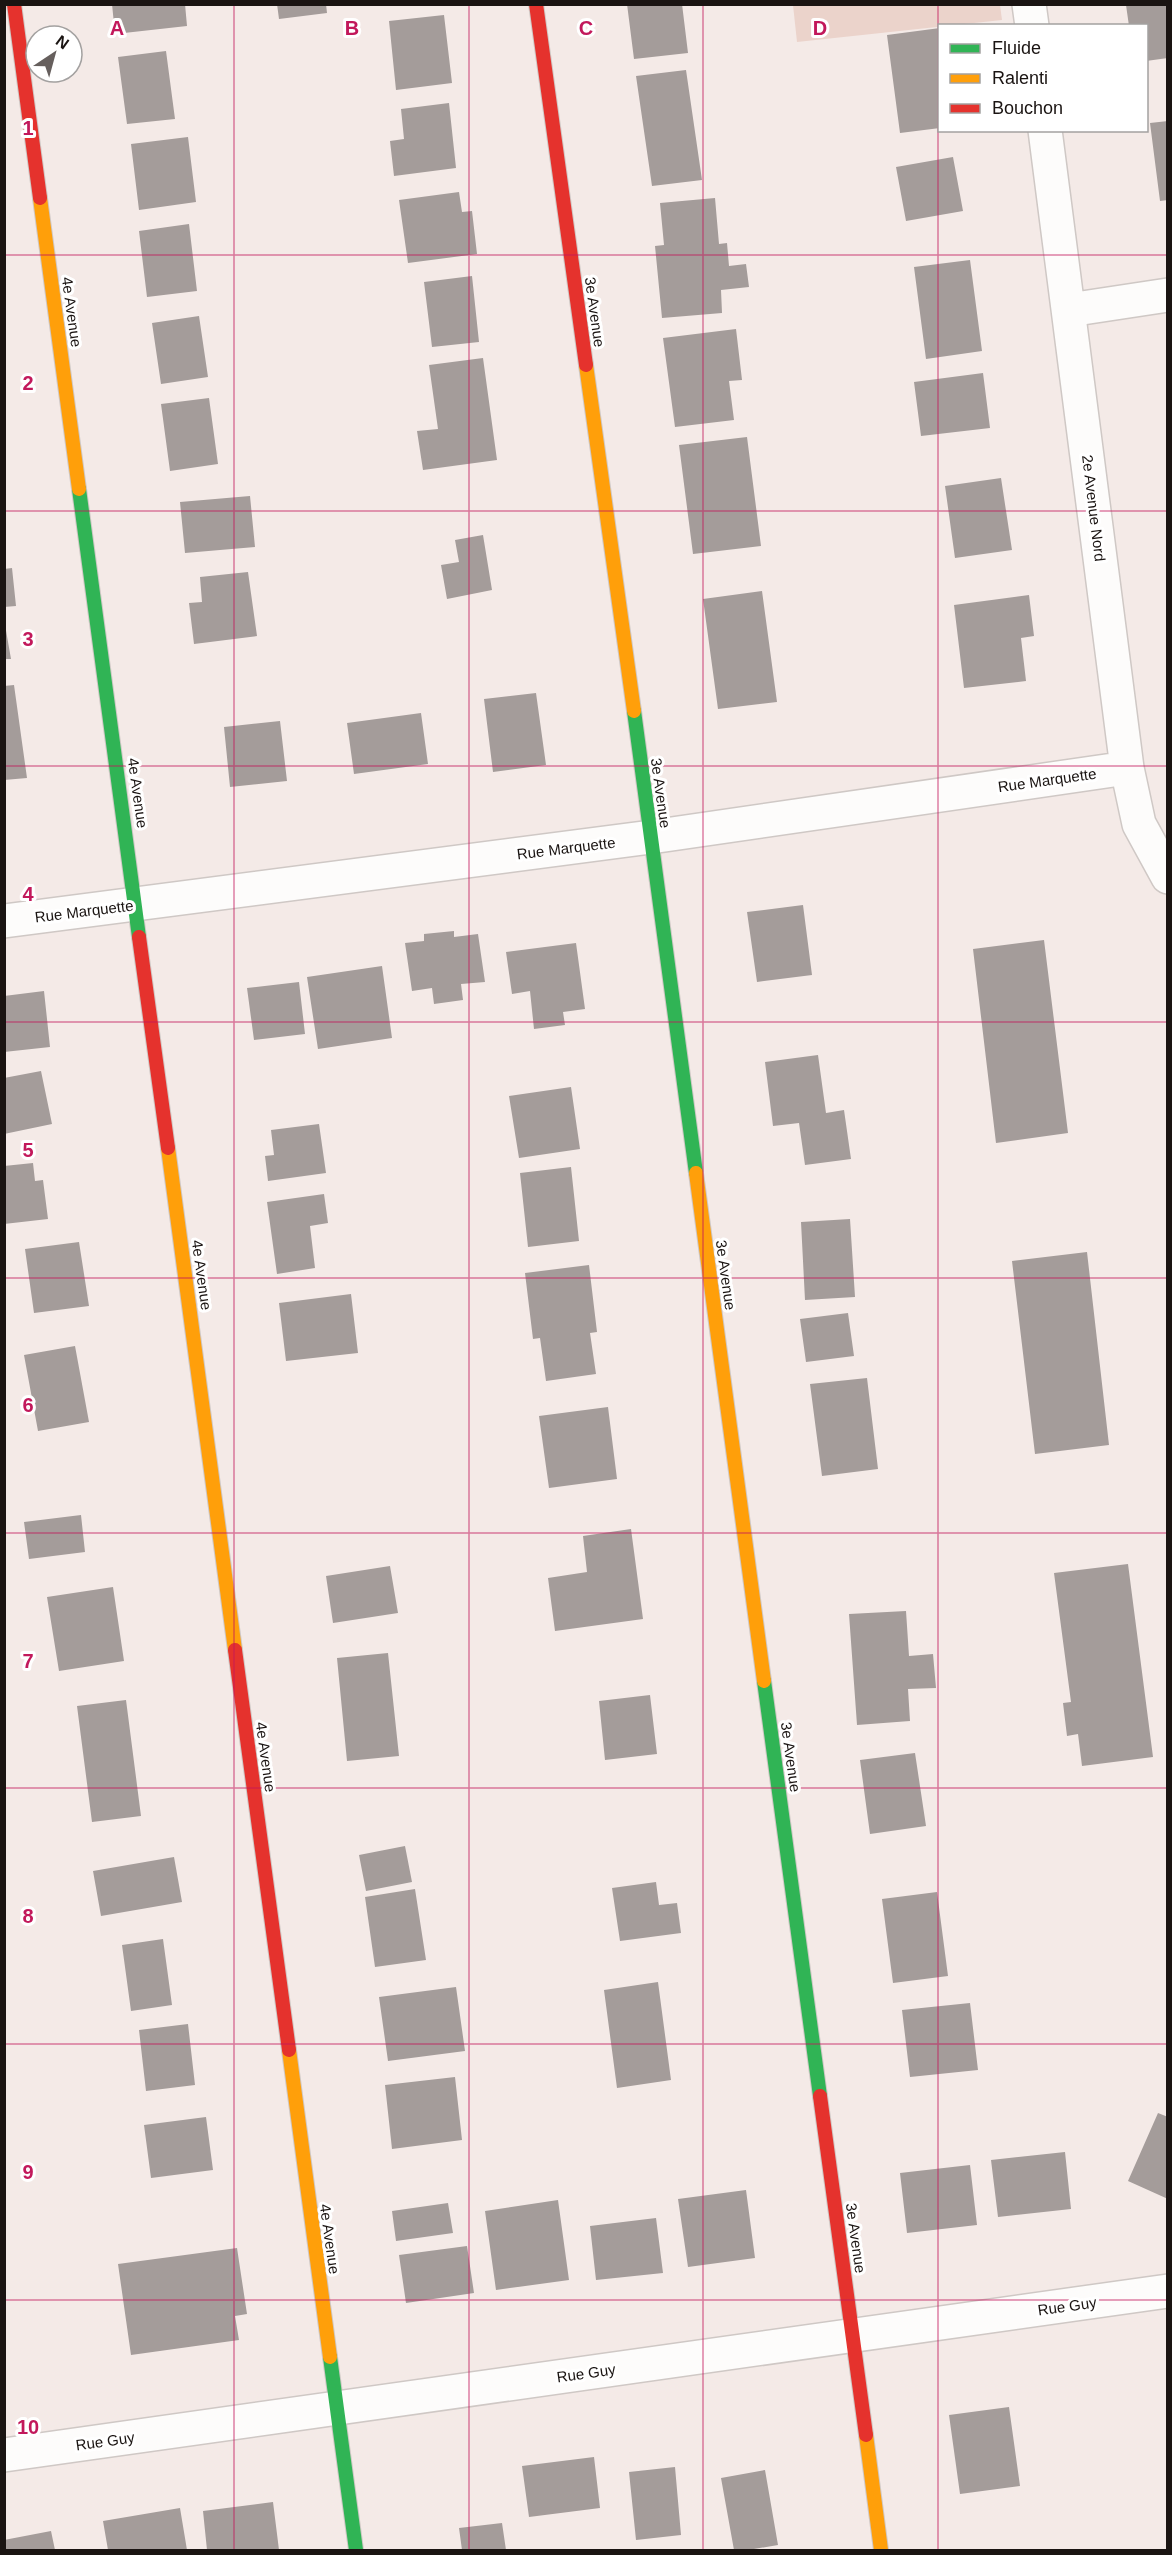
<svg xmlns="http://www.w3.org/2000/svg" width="1172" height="2555" font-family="Helvetica,sans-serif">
<rect width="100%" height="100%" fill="#f4eae7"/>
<path fill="#ebd3cb" d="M 793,5 L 1000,5 L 1002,20 L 797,42 Z"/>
<path fill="#a49c9a" d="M 112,4 L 185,4 L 187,26 L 115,34 Z
M 277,4 L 326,4 L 327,13 L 279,19 Z
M 627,4 L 682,4 L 688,53 L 634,59 Z
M 1126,5 L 1168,5 L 1168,58 L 1146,61 L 1146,26 L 1129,26 Z
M 444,15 L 452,83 L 396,90 L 389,21 Z
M 940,28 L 940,128 L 900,133 L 887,35 Z
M 166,51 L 175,119 L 127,124 L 118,57 Z
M 686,70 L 702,180 L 652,186 L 636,76 Z
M 449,103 L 456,168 L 394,176 L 390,141 L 404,139 L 401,109 Z
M 1168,121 L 1168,200 L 1160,201 L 1150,123 Z
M 188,137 L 196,202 L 139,210 L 131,144 Z
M 953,157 L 963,211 L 906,221 L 896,167 Z
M 459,192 L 462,212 L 472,211 L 477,254 L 408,263 L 399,200 Z
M 715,198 L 719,244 L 727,243 L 729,266 L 746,264 L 749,287 L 721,290 L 722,313 L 662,318 L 655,246 L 664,245 L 660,203 Z
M 189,224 L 197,291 L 147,297 L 139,231 Z
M 970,260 L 982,351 L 926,359 L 914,267 Z
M 472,276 L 479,342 L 432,347 L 424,282 Z
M 199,316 L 208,377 L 161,384 L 152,323 Z
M 736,329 L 742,380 L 729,381 L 734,420 L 675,427 L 663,338 Z
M 483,358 L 497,460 L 423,470 L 417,431 L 438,429 L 429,365 Z
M 983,373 L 990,428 L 921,436 L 914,382 Z
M 209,398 L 218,464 L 170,471 L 161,404 Z
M 747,437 L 761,546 L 693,554 L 679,445 Z
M 1001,478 L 1012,550 L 955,558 L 945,486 Z
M 250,496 L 255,547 L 185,553 L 180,502 Z
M 483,535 L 492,590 L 447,599 L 441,565 L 459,562 L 455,540 Z
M 12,568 L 16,606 L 4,607 L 4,569 Z
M 248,572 L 257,636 L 194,644 L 189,603 L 202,602 L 200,577 Z
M 762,591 L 777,702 L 718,709 L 703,599 Z
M 1029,595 L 1034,636 L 1021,638 L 1026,681 L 964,688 L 954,605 Z
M 4,619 L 11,659 L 4,659 Z
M 14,685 L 27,778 L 4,780 L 4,686 Z
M 536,693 L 546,765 L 493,772 L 484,699 Z
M 421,713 L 428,764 L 354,774 L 347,723 Z
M 280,721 L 287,781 L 230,787 L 224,727 Z
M 803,905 L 812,975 L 757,982 L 747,912 Z
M 454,931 L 454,937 L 478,934 L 485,982 L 461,984 L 463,1000 L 434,1004 L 432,988 L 412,991 L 405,943 L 424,941 L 424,934 Z
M 1044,940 L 1068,1133 L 996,1143 L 973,949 Z
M 576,943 L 585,1009 L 563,1012 L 565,1025 L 534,1029 L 530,991 L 512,994 L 506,952 Z
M 382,966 L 392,1038 L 318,1049 L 307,977 Z
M 299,982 L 305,1034 L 254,1040 L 247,988 Z
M 44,991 L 50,1047 L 4,1052 L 4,996 Z
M 818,1055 L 826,1113 L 844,1110 L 851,1159 L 805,1165 L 799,1123 L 773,1126 L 765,1062 Z
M 41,1071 L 52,1124 L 4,1134 L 4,1078 Z
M 571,1087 L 580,1149 L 519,1158 L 509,1096 Z
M 319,1124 L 326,1173 L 268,1181 L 265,1156 L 274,1155 L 271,1130 Z
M 33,1163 L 35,1181 L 43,1180 L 48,1219 L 4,1224 L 4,1166 Z
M 571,1167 L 579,1241 L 528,1247 L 520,1173 Z
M 324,1194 L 328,1223 L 310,1226 L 315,1268 L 277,1274 L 267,1202 Z
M 850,1219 L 855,1297 L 805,1300 L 801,1222 Z
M 79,1242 L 89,1306 L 34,1313 L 25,1249 Z
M 1087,1252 L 1109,1445 L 1035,1454 L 1012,1261 Z
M 589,1265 L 597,1332 L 590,1333 L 596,1374 L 546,1381 L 540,1338 L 533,1339 L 525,1273 Z
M 351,1294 L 358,1353 L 286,1361 L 279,1303 Z
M 848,1313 L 854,1356 L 806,1362 L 800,1319 Z
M 75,1346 L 89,1422 L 38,1431 L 24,1355 Z
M 867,1378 L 878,1469 L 822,1476 L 810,1384 Z
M 608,1407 L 617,1479 L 549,1488 L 539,1416 Z
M 81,1515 L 85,1552 L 29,1559 L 24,1522 Z
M 631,1529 L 643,1619 L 555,1631 L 548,1578 L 587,1572 L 583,1536 Z
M 1128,1564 L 1153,1757 L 1082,1766 L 1078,1734 L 1067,1736 L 1063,1703 L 1071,1702 L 1054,1573 Z
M 390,1566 L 398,1613 L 333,1623 L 326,1576 Z
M 113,1587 L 124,1661 L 59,1671 L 47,1597 Z
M 906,1611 L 909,1656 L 933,1654 L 936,1688 L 908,1689 L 910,1721 L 857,1725 L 849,1614 Z
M 388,1653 L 399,1756 L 347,1761 L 337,1658 Z
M 650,1695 L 657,1754 L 605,1760 L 599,1701 Z
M 126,1700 L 141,1816 L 92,1822 L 77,1706 Z
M 915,1753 L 926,1826 L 870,1834 L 860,1760 Z
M 405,1846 L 412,1882 L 366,1891 L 359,1855 Z
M 174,1857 L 182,1902 L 101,1916 L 93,1871 Z
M 656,1882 L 659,1905 L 677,1903 L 681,1933 L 620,1941 L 612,1888 Z
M 415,1889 L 426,1960 L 375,1967 L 365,1897 Z
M 937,1892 L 948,1976 L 893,1983 L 882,1899 Z
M 163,1939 L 172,2005 L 131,2011 L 122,1945 Z
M 658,1982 L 671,2080 L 617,2088 L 604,1990 Z
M 456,1987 L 465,2051 L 388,2061 L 379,1997 Z
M 970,2003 L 978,2070 L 910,2077 L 902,2010 Z
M 188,2024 L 195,2085 L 146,2091 L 139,2030 Z
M 455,2077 L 462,2140 L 392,2149 L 385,2085 Z
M 1158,2113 L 1168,2117 L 1168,2199 L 1128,2181 Z
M 206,2117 L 213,2170 L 151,2178 L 144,2125 Z
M 1065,2152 L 1071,2209 L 998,2217 L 991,2160 Z
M 970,2165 L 977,2225 L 907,2233 L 900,2173 Z
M 746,2190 L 755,2258 L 688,2267 L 678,2199 Z
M 558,2200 L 569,2280 L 496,2290 L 485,2211 Z
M 448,2203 L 453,2233 L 396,2241 L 392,2211 Z
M 656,2218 L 663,2273 L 596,2280 L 590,2226 Z
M 467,2246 L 474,2293 L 406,2303 L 399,2255 Z
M 237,2248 L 247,2314 L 235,2316 L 239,2340 L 131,2355 L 118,2264 Z
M 1009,2407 L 1020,2486 L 960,2494 L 949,2415 Z
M 594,2457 L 600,2508 L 529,2517 L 522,2466 Z
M 675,2467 L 681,2535 L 636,2540 L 629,2472 Z
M 765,2470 L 778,2545 L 748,2550 L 734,2550 L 721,2478 Z
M 273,2502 L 279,2550 L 207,2550 L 203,2511 Z
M 180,2508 L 187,2550 L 108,2550 L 103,2521 Z
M 502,2523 L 506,2550 L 462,2550 L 459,2528 Z
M 51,2531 L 55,2550 L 4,2550 L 4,2540 Z"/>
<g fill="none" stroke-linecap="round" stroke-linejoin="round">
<defs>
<path id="street" d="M 1029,4 L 1032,26
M 1045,130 L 1127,768 L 1139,824 L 1168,877
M 1069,310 L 1168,295
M 4,921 L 651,837 L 1127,768
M 4,2455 L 1168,2291"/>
<path id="fast" d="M 79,489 L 139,937
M 634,711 L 696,1173
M 764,1681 L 820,2096
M 330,2357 L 356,2550"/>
<path id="slow" d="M 40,198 L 79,489
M 586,365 L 634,711
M 168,1148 L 235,1650
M 696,1173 L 764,1681
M 289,2050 L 330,2357
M 866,2435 L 881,2550"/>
<path id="jam" d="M 14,4 L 40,198
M 536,4 L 586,365
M 139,937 L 168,1148
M 235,1650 L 289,2050
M 820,2096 L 866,2435"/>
</defs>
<use href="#street" stroke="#cfc8c5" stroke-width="36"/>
<use href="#fast" stroke="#cfc8c5" stroke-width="16"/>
<use href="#slow" stroke="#cfc8c5" stroke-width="16"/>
<use href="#jam" stroke="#cfc8c5" stroke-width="16"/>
<use href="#street" stroke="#fdfcfb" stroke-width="33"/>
<use href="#fast" stroke="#30b455" stroke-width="14"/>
<use href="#slow" stroke="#ff9f0a" stroke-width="14"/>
<use href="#jam" stroke="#e5322d" stroke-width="14"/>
</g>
<path fill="none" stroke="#c2185b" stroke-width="1.5" stroke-opacity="0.55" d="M 234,4 L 234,2550M 469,4 L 469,2550M 703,4 L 703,2550M 938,4 L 938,2550M 4,255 L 1168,255M 4,511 L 1168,511M 4,766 L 1168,766M 4,1022 L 1168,1022M 4,1278 L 1168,1278M 4,1533 L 1168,1533M 4,1788 L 1168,1788M 4,2044 L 1168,2044M 4,2300 L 1168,2300"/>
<g text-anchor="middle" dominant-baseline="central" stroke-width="6" stroke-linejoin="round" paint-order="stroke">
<g font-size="15" fill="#1a1412" stroke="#fff">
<text transform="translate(72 312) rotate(82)">4e Avenue</text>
<text transform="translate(595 312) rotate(82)">3e Avenue</text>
<text transform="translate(1094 508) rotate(83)">2e Avenue Nord</text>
<text transform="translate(1047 780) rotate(-8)">Rue Marquette</text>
<text transform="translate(138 793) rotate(82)">4e Avenue</text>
<text transform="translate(661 793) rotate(82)">3e Avenue</text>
<text transform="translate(566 848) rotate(-7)">Rue Marquette</text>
<text transform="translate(84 911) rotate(-7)">Rue Marquette</text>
<text transform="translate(202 1275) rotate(82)">4e Avenue</text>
<text transform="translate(726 1275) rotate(82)">3e Avenue</text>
<text transform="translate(266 1757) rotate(82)">4e Avenue</text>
<text transform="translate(791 1757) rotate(82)">3e Avenue</text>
<text transform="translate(856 2238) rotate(82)">3e Avenue</text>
<text transform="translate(330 2239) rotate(82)">4e Avenue</text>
<text transform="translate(1067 2306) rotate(-8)">Rue Guy</text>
<text transform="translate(586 2373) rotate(-8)">Rue Guy</text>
<text transform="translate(105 2441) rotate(-8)">Rue Guy</text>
</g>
</g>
<g font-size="20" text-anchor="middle" font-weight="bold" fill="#c2185b" stroke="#fff" stroke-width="6" stroke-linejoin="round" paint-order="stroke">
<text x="117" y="35">A</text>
<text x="352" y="35">B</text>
<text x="586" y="35">C</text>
<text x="820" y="35">D</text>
<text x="28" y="135">1</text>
<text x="28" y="390">2</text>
<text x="28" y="646">3</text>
<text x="28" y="901">4</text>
<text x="28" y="1157">5</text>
<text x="28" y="1412">6</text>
<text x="28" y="1668">7</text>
<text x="28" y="1923">8</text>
<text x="28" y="2179">9</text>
<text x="28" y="2434">10</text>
</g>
<rect width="1172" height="2555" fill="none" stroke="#1a1412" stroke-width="12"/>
<rect x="938" y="24" width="210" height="108" fill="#ffffff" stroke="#a3a1a0" stroke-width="1.5"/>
<rect x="950" y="44" width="30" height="9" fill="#30b455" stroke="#a3a1a0" stroke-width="1.5"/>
<text x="992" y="54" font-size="18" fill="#1a1412">Fluide</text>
<rect x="950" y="74" width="30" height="9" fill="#ff9f0a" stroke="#a3a1a0" stroke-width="1.5"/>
<text x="992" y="84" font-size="18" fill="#1a1412">Ralenti</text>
<rect x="950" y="104" width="30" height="9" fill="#e5322d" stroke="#a3a1a0" stroke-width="1.5"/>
<text x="992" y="114" font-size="18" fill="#1a1412">Bouchon</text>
<g transform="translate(54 54) rotate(36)"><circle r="28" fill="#ffffff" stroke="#a3a1a0" stroke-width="1.5"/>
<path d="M0-4.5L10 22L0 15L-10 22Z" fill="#665f5d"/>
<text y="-9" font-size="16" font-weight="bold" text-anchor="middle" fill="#1a1412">N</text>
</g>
</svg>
